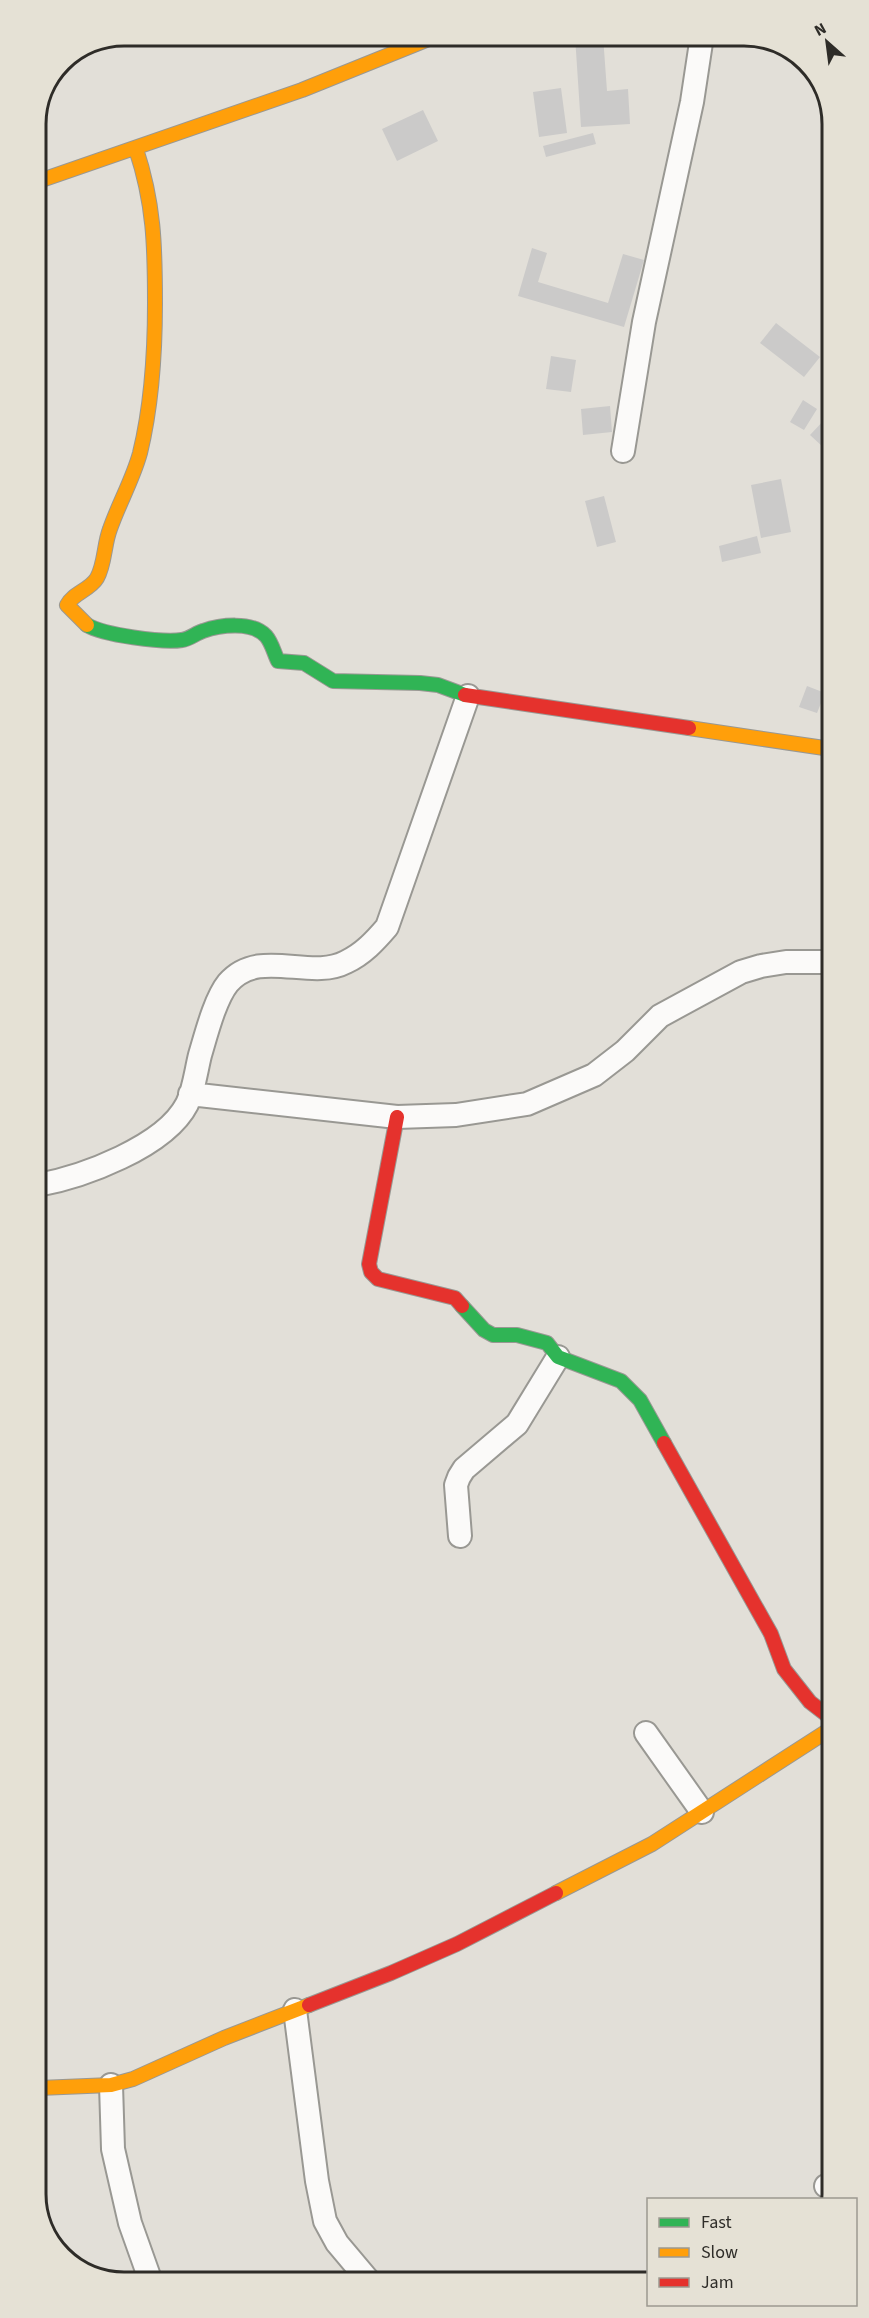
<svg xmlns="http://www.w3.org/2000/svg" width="869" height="2318" font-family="'Source Sans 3',sans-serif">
<rect width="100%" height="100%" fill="#e2dfd8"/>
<path fill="#cbcac9" d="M 575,36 L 603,36 L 607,91 L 628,89 L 630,124 L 581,127 Z
M 561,88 L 567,133 L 539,137 L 533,92 Z
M 423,110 L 438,141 L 397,161 L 382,129 Z
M 593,133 L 596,144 L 546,157 L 543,146 Z
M 532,248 L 547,253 L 538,282 L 608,303 L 623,254 L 644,260 L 624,327 L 518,296 Z
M 776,323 L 820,357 L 804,377 L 760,343 Z
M 551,356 L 576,360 L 571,392 L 546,389 Z
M 803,400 L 817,409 L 804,430 L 790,422 Z
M 610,406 L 612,432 L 583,435 L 581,409 Z
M 826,418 L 830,422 L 830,439 L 823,447 L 810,435 Z
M 781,479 L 791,532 L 761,538 L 751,485 Z
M 604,496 L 616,542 L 597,547 L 585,501 Z
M 757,536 L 761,553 L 722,562 L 719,546 Z
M 807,686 L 825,693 L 817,713 L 799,707 Z"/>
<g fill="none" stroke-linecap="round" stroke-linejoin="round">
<defs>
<path id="street" d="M 623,451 L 644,322 L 692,102 L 702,36
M 190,1094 L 397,1117 L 456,1115 L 527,1104 L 594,1075 L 625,1051 L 660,1016 L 741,972 L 761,966 L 786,962 L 831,962
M 38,1185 C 82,1177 165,1147 187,1104 C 194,1090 196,1071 200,1055 C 206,1035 215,999 228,983 C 259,947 310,981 346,962 C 363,954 375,941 387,927 L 468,696
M 460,1536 L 456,1485 L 459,1477 L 464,1469 L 517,1424 L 558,1357
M 646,1733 L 702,1812
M 295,2010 L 317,2181 L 325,2221 L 337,2243 L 369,2281
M 111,2085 L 113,2149 L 130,2223 L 151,2282
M 826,2186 L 833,2184"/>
<path id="fast" d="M 87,625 C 103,635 163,643 182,640 C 190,639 196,633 203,631 C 220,625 252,621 266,636 C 272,643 274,653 278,661 L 304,663 L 333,681 L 420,683 L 438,685 L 465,695
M 462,1306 L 484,1330 L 493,1335 L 517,1335 L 547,1343 L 558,1357 L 621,1381 L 640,1400 L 664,1443"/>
<path id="slow" d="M 36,182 L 302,90 L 436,36
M 87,625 L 67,605 C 73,593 90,590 97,578 C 105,564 104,544 110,529 C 119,503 133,479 140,453 C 152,404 155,353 155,303 C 155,246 154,203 136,149
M 689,728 L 831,749
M 556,1893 L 652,1844 L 832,1728
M 39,2088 L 111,2085 L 133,2079 L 224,2038 L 309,2005"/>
<path id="jam" d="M 465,695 L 689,728
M 397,1117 L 369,1264 L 371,1272 L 378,1279 L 455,1298 L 462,1306
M 664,1443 L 771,1634 L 784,1669 L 810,1702 L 832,1719
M 309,2005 L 391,1973 L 457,1944 L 556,1893"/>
</defs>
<use href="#street" stroke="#999893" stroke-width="26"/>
<use href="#fast" stroke="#999893" stroke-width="16"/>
<use href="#slow" stroke="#999893" stroke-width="16"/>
<use href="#jam" stroke="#999893" stroke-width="16"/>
<use href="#street" stroke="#fbfaf9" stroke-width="22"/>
<use href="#fast" stroke="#30b455" stroke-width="14"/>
<use href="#slow" stroke="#ff9f0a" stroke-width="14"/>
<use href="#jam" stroke="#e5322d" stroke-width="14"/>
</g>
<path d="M0 0H869V2318H0ZM124 46H744A78 78 0 0 1 822 124V2194A78 78 0 0 1 744 2272H124A78 78 0 0 1 46 2194V124A78 78 0 0 1 124 46Z" fill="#e5e1d5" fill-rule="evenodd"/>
<path fill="none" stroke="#2e2c28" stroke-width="3" d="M124 46H744A78 78 0 0 1 822 124V2194A78 78 0 0 1 744 2272H124A78 78 0 0 1 46 2194V124A78 78 0 0 1 124 46Z"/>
<rect x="647" y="2198" width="210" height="108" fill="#e5e1d5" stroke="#9c9990" stroke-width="1.5"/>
<rect x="659" y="2218" width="30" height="9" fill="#30b455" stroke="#9c9990" stroke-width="1.5"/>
<text x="701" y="2228" font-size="18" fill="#2e2c28">Fast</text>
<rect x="659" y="2248" width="30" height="9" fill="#ff9f0a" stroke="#9c9990" stroke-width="1.5"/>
<text x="701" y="2258" font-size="18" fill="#2e2c28">Slow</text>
<rect x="659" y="2278" width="30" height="9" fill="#e5322d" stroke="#9c9990" stroke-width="1.5"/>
<text x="701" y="2288" font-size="18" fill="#2e2c28">Jam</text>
<g transform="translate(827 42) rotate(332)" stroke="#e5e1d5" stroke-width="4.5" paint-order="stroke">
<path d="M0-4.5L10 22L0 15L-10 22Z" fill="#2e2c28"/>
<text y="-9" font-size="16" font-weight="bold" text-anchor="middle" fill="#2e2c28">N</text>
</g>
</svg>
